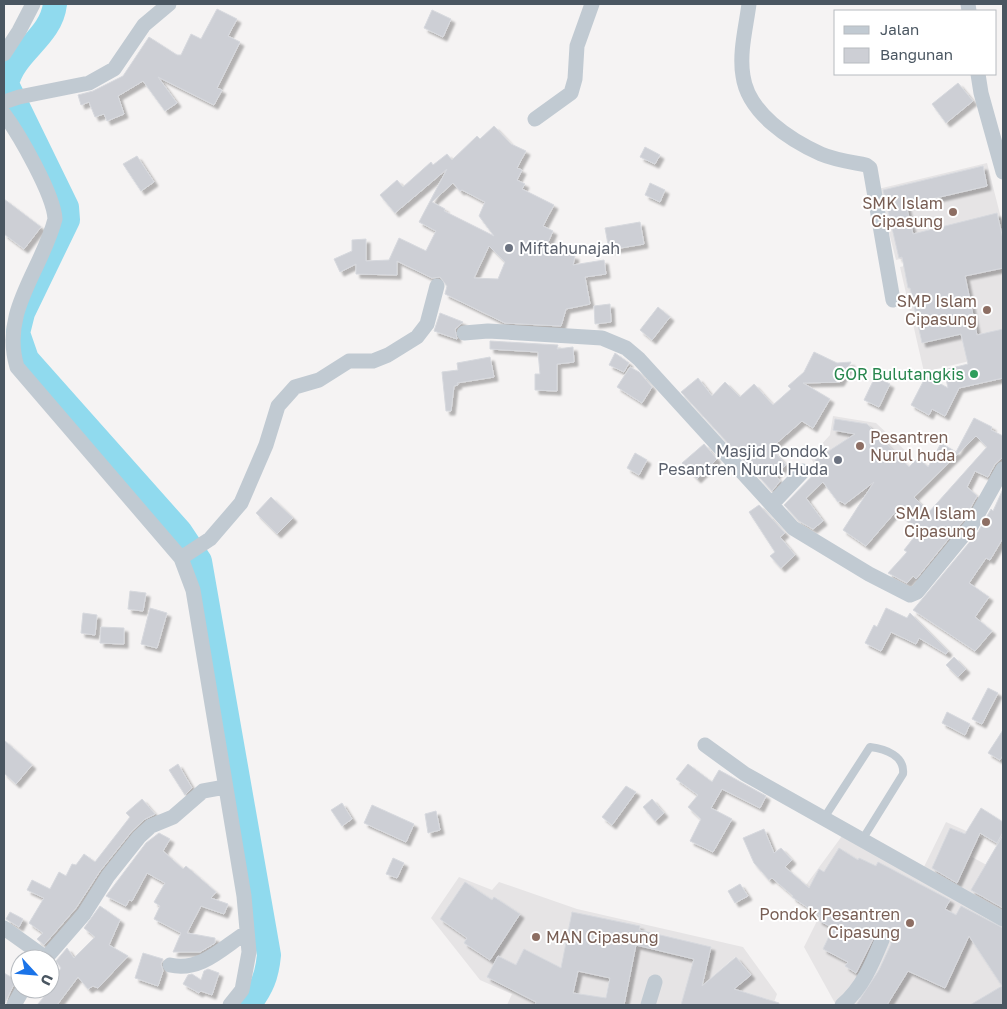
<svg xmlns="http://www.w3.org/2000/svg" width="1007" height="1009" font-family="'Golos Text',sans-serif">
<defs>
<filter id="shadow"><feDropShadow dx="4" dy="4" stdDeviation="1" flood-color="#0004"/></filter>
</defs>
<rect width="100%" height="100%" fill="#f5f3f3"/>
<path fill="#e6e4e5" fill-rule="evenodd" d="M 987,163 L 1003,226 L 1003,235 L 896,260 L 878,189 ZM 983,167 L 987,186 L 906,205 L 894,237 L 883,190 ZM 997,214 L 1001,233 L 899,258 Z
M 1003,243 L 1003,248 L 904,269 L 908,288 L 1003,268 L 1003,329 L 963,339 L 967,359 L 1003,350 L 1003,353 L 924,372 L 900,267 ZM 911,291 L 976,331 L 922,343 Z
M 833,416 L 876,423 L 912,457 L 874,497 L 850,470 L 827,484 L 810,457 L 830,435 Z
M 946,822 L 982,838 L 972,857 L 1003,874 L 1003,1005 L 836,1005 L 804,947 L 828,899 L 806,885 L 842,836 L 920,875 Z
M 459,877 L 492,890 L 499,882 L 577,909 L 743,947 L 777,994 L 773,1005 L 766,1005 L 767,999 L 741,991 L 736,1005 L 733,1005 L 734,1002 L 711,996 L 709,1005 L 700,1005 L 710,971 L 692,966 L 681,1005 L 627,1005 L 607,1002 L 607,1005 L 599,1005 L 600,998 L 579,994 L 578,1005 L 570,1005 L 576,976 L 542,969 L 535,1005 L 507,1005 L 512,994 L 480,980 L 431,918 ZM 465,882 L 485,896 L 460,932 L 440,919 ZM 494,897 L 519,914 L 490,959 L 464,943 ZM 572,913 L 640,926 L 625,999 L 606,995 L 610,978 L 561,968 ZM 524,949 L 544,959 L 487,977 L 498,956 L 516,965 ZM 735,957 L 751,974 L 726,996 L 711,978 Z"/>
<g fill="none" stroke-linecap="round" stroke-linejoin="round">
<path stroke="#90daee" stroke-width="24" d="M 55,4 C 51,38 14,52 7,84 L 67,207 L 68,220 L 23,313 L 18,333 L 27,359 L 180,531 L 200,561 L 269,955 C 267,976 262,988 249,1005"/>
</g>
<path fill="#cdcfd5" stroke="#d7d9de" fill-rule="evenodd" filter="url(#shadow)" d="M 217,9 L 237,19 L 228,36 L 240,42 L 217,88 L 222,90 L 214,105 L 158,77 L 177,103 L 165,111 L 143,81 L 118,96 L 124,114 L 107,121 L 104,114 L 95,117 L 89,102 L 81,105 L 78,95 L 93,91 L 123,76 L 149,37 L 177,55 L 181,55 L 191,34 L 201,39 Z
M 432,10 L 451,19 L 443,37 L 424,28 Z
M 958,83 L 973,101 L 946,123 L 932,104 Z
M 494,126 L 511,144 L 526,151 L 517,168 L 522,170 L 517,180 L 525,184 L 522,189 L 554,205 L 543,226 L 553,231 L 546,247 L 556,252 L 575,256 L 573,265 L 604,260 L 606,274 L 585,277 L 590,304 L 566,309 L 561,326 L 505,323 L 445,294 L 447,286 L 440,277 L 432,278 L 397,261 L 397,275 L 356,274 L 356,264 L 340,272 L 334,259 L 352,251 L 352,240 L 366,239 L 366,261 L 389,260 L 399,238 L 426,251 L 436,231 L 419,222 L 447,169 L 395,213 L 380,195 L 397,180 L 403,187 L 431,162 L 433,165 L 447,154 L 452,160 L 477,136 L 480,139 ZM 453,183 L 460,191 L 462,190 L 485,202 L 479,216 L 494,236 L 444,211 L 445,209 L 432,202 ZM 489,246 L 505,262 L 498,279 L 474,278 Z
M 645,147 L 660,155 L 655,164 L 640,157 Z
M 137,156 L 154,182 L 141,191 L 123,164 Z
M 983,166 L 987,186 L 906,205 L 913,234 L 997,213 L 1003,239 L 1003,268 L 965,276 L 977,335 L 1003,329 L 1003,378 L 959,388 L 945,416 L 932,409 L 929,415 L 911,405 L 926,376 L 948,388 L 944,370 L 968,364 L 961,334 L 922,343 L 910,288 L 908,288 L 902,257 L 899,258 L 883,190 Z
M 650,183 L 665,190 L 660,202 L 645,195 Z
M 4,199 L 41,227 L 24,249 L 4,234 Z
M 640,222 L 644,244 L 609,250 L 605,228 Z
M 610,304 L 611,322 L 595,324 L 594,306 Z
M 658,307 L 670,317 L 652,340 L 640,330 Z
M 440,313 L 463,322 L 455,329 L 457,339 L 434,331 Z
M 490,341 L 558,345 L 557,349 L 573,347 L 574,362 L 557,364 L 557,391 L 535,390 L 535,374 L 540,374 L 538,352 L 490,349 Z
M 814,352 L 837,363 L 851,362 L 840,382 L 803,383 L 830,399 L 813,428 L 802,421 L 771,448 L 786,465 L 775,475 L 780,481 L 772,491 L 681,392 L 698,378 L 712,396 L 725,382 L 740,397 L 754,384 L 773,405 L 791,389 L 788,386 L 804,372 Z
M 615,353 L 629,363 L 624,372 L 609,365 Z
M 490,357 L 494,377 L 457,383 L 458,385 L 454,386 L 451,411 L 446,411 L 442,372 L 458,370 L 457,363 Z
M 630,367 L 639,372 L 652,387 L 642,403 L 617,387 Z
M 875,377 L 890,384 L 879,407 L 864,400 Z
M 974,418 L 992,427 L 991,430 L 1003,436 L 1003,457 L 995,464 L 988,477 L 975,471 L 967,487 L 977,496 L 963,521 L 916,579 L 913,576 L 907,583 L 888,573 L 907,552 L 904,550 L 919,531 L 897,510 L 866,546 L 843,530 L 874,482 L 845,504 L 840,501 L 838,502 L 823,482 L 806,498 L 823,521 L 813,529 L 799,521 L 784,505 L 820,468 L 815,460 L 855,434 L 833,430 L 835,419 L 867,424 L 909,467 L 918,458 L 928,467 L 941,443 L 956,452 ZM 976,436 L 987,447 L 929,512 L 914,497 Z
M 704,444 L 717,459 L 697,479 L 682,463 Z
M 635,453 L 647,460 L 639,475 L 627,468 Z
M 1003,489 L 1003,538 L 990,560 L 986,558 L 969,583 L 989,597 L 975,617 L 992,631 L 975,651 L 913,610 L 978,532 L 991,509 L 993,511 Z
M 271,497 L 293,518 L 277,534 L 256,513 Z
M 759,505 L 785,533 L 780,537 L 795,555 L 781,568 L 770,556 L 775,552 L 749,512 Z
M 130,591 L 146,593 L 143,611 L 128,609 Z
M 150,608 L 167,613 L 157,648 L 141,644 Z
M 886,608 L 907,618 L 910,613 L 948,651 L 946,654 L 919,638 L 916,644 L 891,632 L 881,651 L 865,643 L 874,625 L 877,627 Z
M 83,613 L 97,615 L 95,635 L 81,633 Z
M 101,627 L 124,628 L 124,644 L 100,643 Z
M 954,657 L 966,669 L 958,677 L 946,665 Z
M 988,688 L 998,693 L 982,724 L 972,719 Z
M 947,712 L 970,724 L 965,735 L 942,723 Z
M 1003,730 L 1003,755 L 1000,760 L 988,753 Z
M 4,740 L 32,765 L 16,784 L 4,773 Z
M 178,764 L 192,788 L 185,795 L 169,770 Z
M 688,764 L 712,782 L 719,770 L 766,796 L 760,808 L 722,789 L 711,808 L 732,819 L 713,852 L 690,841 L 701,819 L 688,807 L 698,795 L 676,779 Z
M 626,786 L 636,792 L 612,825 L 602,817 Z
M 142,799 L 155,814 L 145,819 L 132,831 L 100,871 L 76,908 L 44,945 L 37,939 L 43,933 L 29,923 L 44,898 L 27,890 L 32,880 L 50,889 L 59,872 L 66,876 L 72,864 L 76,865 L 84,854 L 95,862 L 130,817 L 126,813 Z
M 652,799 L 664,813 L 655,821 L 643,807 Z
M 342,803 L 352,819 L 342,826 L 331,810 Z
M 372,805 L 414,824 L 406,842 L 364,823 Z
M 981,808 L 1003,822 L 1003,832 L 997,843 L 980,833 L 957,883 L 932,868 L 950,828 L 965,834 Z
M 436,811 L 440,830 L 428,833 L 425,814 Z
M 764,829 L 774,853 L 781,848 L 792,860 L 785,867 L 809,888 L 819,869 L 824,872 L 839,848 L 858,860 L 859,858 L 876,866 L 878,862 L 950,900 L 945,909 L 956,915 L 961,906 L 1003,928 L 1003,1005 L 970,1005 L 1002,986 L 969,936 L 945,988 L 908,971 L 887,1005 L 856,1005 L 879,970 L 891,944 L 890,935 L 885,931 L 876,933 L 856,973 L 845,966 L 848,962 L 823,949 L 833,928 L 818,920 L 820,916 L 792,897 L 793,896 L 772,878 L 769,880 L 754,863 L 743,838 Z
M 159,833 L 170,839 L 163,851 L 183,869 L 186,866 L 216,892 L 211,898 L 228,904 L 224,914 L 201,906 L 187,933 L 215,938 L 215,943 L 200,952 L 173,952 L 181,933 L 154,919 L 160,906 L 154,902 L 165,883 L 147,873 L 132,901 L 129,900 L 126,906 L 106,896 L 146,843 Z
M 1003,835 L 1003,908 L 971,890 Z
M 393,858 L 404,863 L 397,878 L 386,874 Z
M 465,882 L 492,900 L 494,897 L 520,914 L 490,960 L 464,943 L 467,938 L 440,919 Z
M 740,884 L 748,896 L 735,903 L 728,891 Z
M 100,906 L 120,920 L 109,945 L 128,956 L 98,988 L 93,986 L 88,989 L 78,977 L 57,1005 L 37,1005 L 50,990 L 50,983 L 61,968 L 56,961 L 67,948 L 74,958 L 95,937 L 84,928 Z
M 10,912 L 23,919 L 19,927 L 6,919 Z
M 572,912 L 640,926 L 639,930 L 711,947 L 702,986 L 736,957 L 751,975 L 734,989 L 779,1003 L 779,1005 L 681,1005 L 694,959 L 636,945 L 624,1005 L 535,1005 L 536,1002 L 487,977 L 498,956 L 516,965 L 524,949 L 561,968 ZM 578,971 L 610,978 L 606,998 L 573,993 Z
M 143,953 L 163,959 L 161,964 L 163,971 L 158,986 L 135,978 Z
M 208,969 L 219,973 L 212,995 L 201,991 L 199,993 L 183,984 L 188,975 L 192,974 L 201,980 L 204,971 Z
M 4,973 L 16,980 L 4,1005 Z"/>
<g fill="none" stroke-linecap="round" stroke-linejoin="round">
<path stroke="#c1cad2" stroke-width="8" d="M 824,818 L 870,747 C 886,749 905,756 903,774 L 862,840"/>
<path stroke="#c1cad2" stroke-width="15" d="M 749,4 C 746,27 739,53 743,76 C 748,113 790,140 821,154 C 835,160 851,162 866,165 L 870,168 L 893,300
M 968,4 L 969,11
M 4,54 L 19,31 L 33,4
M 978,74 L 981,93 L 1003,172
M 4,102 L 19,97 L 89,83 L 114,69 L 144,25 L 169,4
M 4,114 C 19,134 54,195 55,219 C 42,270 0,311 17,367 L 181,558 L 193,590 L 244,896 L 249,952 L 242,990 L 230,1005
M 535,119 L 571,93 L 575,79 L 577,46 L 592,4
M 464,333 L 488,331 L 602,338 L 626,348 L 639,359 L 793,528 L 869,574 L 910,595 L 917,592 L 971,526 L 1003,469
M 772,504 L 803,471
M 181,558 L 210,539 L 241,503 L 266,445 L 278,406 L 295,387 L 319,380 L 349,361 L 373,361 L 388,355 L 417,337 L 427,324 L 437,286
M 705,745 L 745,774 L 1003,919
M 4,928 L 46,958
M 45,959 L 84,914 L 108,876 L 139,837 L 151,826 L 173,817 L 203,791 L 225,787
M 170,965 C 201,972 222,948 247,932
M 14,1005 L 23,989
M 648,1005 L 655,982
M 842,1005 C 862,989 873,962 882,940"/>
</g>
<g fill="#8d6e63" stroke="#fff" stroke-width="2">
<circle cx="953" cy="212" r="5"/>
<circle cx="987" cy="310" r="5"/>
<circle cx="860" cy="446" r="5"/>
<circle cx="986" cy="522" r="5"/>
<circle cx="910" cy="923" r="5"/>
<circle cx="536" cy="937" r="5"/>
</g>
<g fill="#6b7280" stroke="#fff" stroke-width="2">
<circle cx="509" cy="248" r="5"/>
<circle cx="838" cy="460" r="5"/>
</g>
<circle fill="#2e9e5b" stroke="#fff" stroke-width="2" cx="974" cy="374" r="5"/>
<g text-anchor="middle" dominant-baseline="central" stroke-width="4" stroke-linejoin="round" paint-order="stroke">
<g font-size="16" fill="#785e54" stroke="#fff" text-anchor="end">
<text x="943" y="203">SMK Islam<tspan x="943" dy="18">Cipasung</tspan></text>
<text x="977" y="301">SMP Islam<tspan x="977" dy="18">Cipasung</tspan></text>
<text x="870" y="437" text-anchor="start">Pesantren<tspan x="870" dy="18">Nurul huda</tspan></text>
<text x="976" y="513">SMA Islam<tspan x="976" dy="18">Cipasung</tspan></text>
<text x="900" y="914">Pondok Pesantren<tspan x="900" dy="18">Cipasung</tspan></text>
<text x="546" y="937" text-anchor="start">MAN Cipasung</text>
</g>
<g font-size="16" fill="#5b616d" stroke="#fff" text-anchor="start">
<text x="519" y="248">Miftahunajah</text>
<text x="828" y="451" text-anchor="end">Masjid Pondok<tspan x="828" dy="18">Pesantren Nurul Huda</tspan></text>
</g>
<g font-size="16" fill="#27864d" stroke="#fff" text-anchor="end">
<text x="964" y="374">GOR Bulutangkis</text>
</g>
</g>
<rect width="1007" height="1009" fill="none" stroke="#4a5661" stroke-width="10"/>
<rect x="834" y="10" width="162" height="65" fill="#ffffff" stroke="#b7bbc0"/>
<rect x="844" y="26" width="25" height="8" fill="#c1cad2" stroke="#b7bbc0"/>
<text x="880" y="35" font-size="15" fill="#4a5661">Jalan</text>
<rect x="844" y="48" width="25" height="15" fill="#cdcfd5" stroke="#b7bbc0"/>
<text x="880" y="60" font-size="15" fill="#4a5661">Bangunan</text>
<g transform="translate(35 974) rotate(116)"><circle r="24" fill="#ffffff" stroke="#b7bbc0"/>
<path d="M0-4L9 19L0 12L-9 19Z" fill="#1a73e8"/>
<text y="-8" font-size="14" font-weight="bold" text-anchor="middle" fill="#4a5661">U</text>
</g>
</svg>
